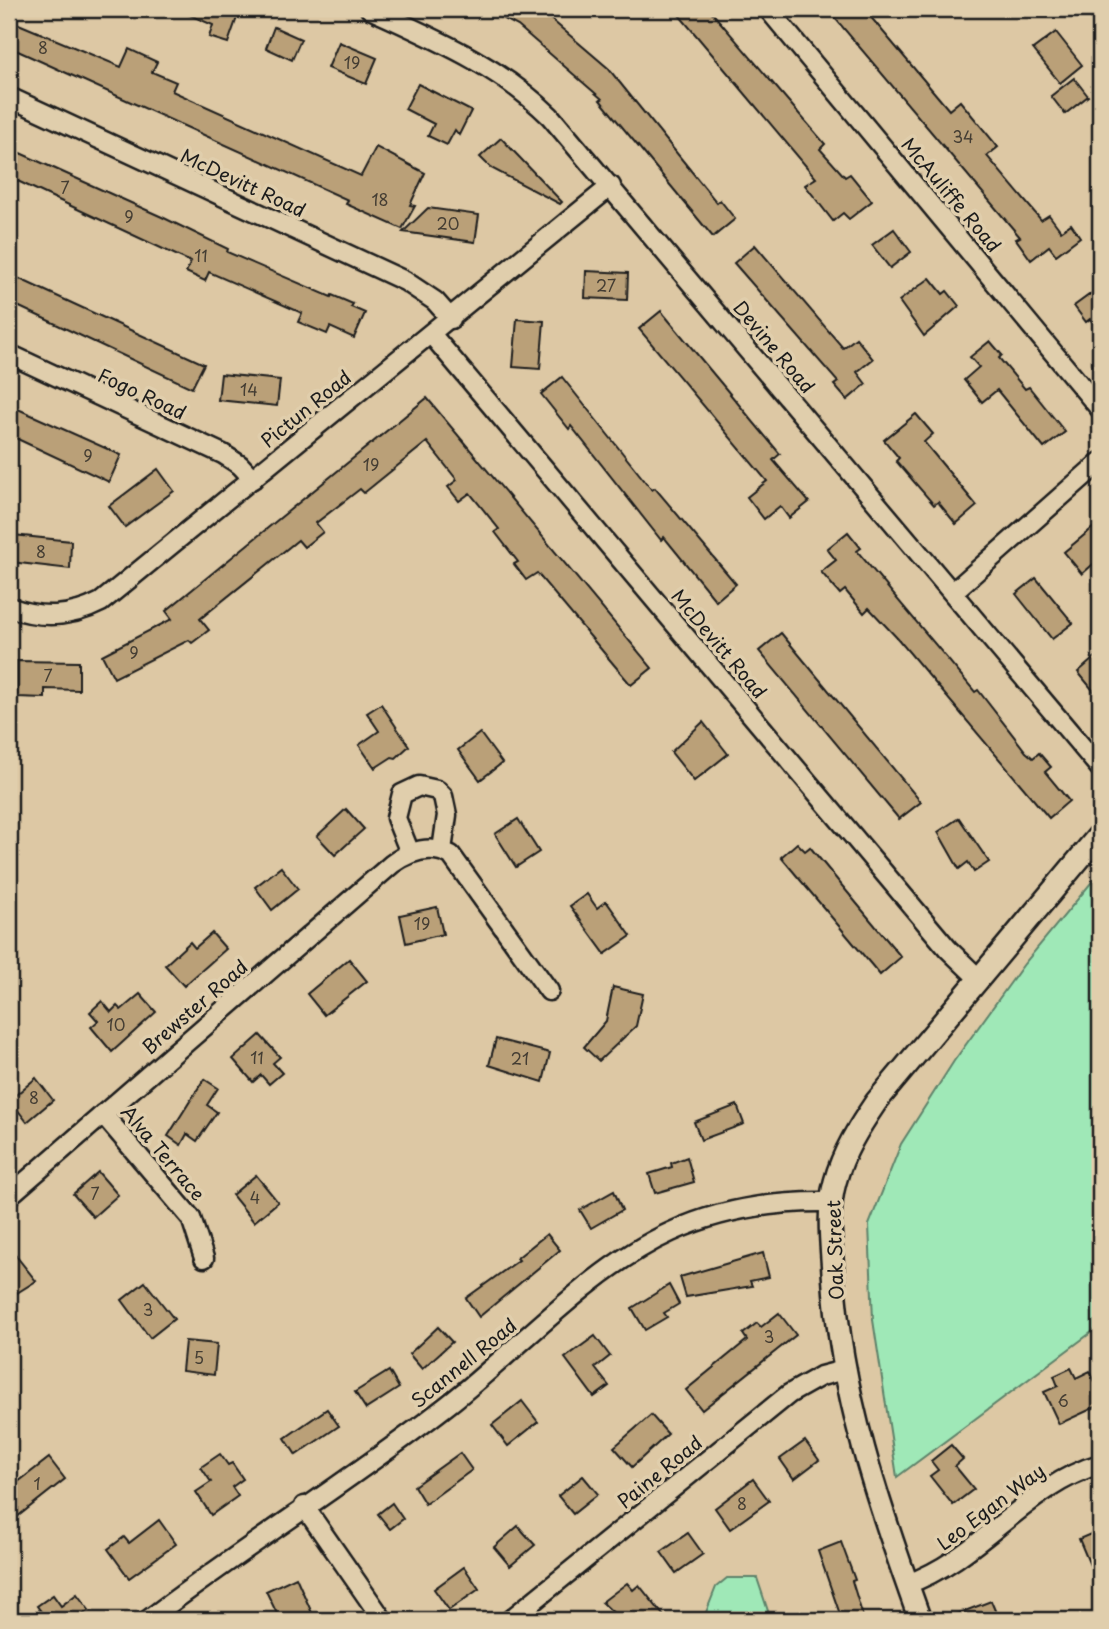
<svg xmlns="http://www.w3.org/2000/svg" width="1109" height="1629" viewBox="0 0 1109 1629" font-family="'Playpen Sans',sans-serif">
  <rect width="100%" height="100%" fill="#ddc8a4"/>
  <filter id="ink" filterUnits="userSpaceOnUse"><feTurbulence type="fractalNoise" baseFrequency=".0143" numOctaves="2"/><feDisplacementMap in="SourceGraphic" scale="14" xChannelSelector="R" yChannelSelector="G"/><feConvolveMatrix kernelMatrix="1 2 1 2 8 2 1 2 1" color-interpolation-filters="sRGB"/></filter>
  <g filter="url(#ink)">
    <g fill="#9fe8b7" stroke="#5e826a" stroke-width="2">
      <path d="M1100 872V1326L897 1477 873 1320 869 1225 901 1144 954 1061 1024 964Z"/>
      <path d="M727 1578H757L771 1620H703L716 1587Z"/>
    </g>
    <g fill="#baa078" stroke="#1c1c1c" stroke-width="2">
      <path d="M176 9H240L228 43 209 37 213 25Z"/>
      <path d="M485 9H539L608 68 717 203 720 200 735 219 713 237 600 100 602 99 518 26Z"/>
      <path d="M674 9H709L825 144 820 149 845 177 850 174 872 201 849 219 843 213 833 221 805 185 816 178Z"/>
      <path d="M844 9H864L949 110 960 101 998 147 987 156 1041 220 1049 215 1061 231 1071 224 1080 237 1056 255 1049 246 1031 260 1016 239 1020 237 834 17Z"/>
      <path d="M9 20 121 67 129 49 157 62 152 72 176 82 172 91 361 176 376 147 425 173 410 205 415 206 402 229 346 204 348 200 9 47Z"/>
      <path d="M274 27 301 39 292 60 266 48Z"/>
      <path d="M1056 32 1082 65 1060 83 1033 49Z"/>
      <path d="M339 42 377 58 366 84 328 68Z"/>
      <path d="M1074 78 1088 96 1065 114 1051 96Z"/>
      <path d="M418 84 471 111 459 135 455 130 447 145 428 136 434 124 405 109Z"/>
      <path d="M501 138 562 202 560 204 491 168 480 157Z"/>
      <path d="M9 148 162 217 228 249 227 252 331 297 332 295 353 304 351 307 365 313 354 338 330 327 327 334 298 322 302 313 209 272 205 281 186 272 191 262 9 177Z"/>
      <path d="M428 208 479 215 475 242 403 232Z"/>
      <path d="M894 229 911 252 890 268 872 245Z"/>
      <path d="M755 245 843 348 856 338 873 359 857 372 866 384 847 400 834 385 838 382 734 263Z"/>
      <path d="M586 271 628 273 627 300 585 298Z"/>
      <path d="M9 274 204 364 192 388 9 302Z"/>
      <path d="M930 278 943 294 947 291 959 306 924 336 899 301Z"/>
      <path d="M1100 287V332L1090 319 1086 322 1074 306Z"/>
      <path d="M661 311 780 454 773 460 809 502 789 518 780 506 764 519 747 497 767 481 639 329Z"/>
      <path d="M517 319 544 321 540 369 513 367Z"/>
      <path d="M990 341 1002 355 999 358 1025 389 1029 387 1065 432 1044 448 997 390 982 402 964 380 979 367 970 357Z"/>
      <path d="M221 374 280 380 277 406 218 400Z"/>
      <path d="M562 377 652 490 655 488 736 584 716 601 664 537 661 540 571 426 569 429 541 394Z"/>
      <path d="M427 398 652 668 631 685 537 573 526 580 514 564 518 562 495 532 499 529 470 493 459 501 448 487 457 480 427 442 364 493 360 489 316 523 323 532 304 547 298 540 200 619 209 630 192 643 189 640 114 678 102 655 172 619 166 611Z"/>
      <path d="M9 405 121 455 109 482 9 435Z"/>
      <path d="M916 414 933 434 924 442 977 506 956 524 938 502 934 505 896 461 899 458 884 440Z"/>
      <path d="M158 469 174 491 125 527 109 506Z"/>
      <path d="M1100 522V558L1082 574 1064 552Z"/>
      <path d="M848 532 861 548 857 551 975 692 978 690 1026 752 1033 758 1039 753 1051 767 1045 772 1069 801 1049 818 898 639 869 608 864 613 845 590 840 594 821 572 836 560 827 549Z"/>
      <path d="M13 535 71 541 70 569 11 562Z"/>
      <path d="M1036 578 1073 623 1052 639 1016 594Z"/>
      <path d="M781 633 921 802 899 819 759 651Z"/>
      <path d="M1100 653V699L1078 672Z"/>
      <path d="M17 661 79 662V690L45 689V698L17 697Z"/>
      <path d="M381 704 409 746 396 758 392 757 375 768 359 745 379 731 367 713Z"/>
      <path d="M703 722 728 754 694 781 671 752Z"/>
      <path d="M480 733 502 763 480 780 458 750Z"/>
      <path d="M346 809 364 829 335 855 317 836Z"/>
      <path d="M959 818 989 862 974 872 968 862 959 869 938 832Z"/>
      <path d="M518 819 539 852 516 867 495 834Z"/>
      <path d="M797 843 805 851 810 847 901 957 880 975 781 857Z"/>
      <path d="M281 867 298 889 272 910 255 887Z"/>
      <path d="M587 894 597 908 606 901 631 936 605 954 570 906Z"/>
      <path d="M437 907 443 934 406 943 400 915Z"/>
      <path d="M212 933 226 949 184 986 165 965 190 942 195 948Z"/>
      <path d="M349 959 367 981 324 1015 307 994Z"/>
      <path d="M613 987 643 994 636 1026 599 1061 584 1047 606 1021Z"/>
      <path d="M140 994 156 1012 112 1052 91 1027 98 1021 90 1012 102 1001 111 1012 117 1006 121 1010Z"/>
      <path d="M260 1035 280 1057 273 1063 282 1073 269 1084 261 1075 253 1082 233 1059Z"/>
      <path d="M496 1039 550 1053 543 1082 489 1065Z"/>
      <path d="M36 1078 53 1100 27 1122 10 1100Z"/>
      <path d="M204 1079 218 1088 207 1105 217 1112 197 1141 187 1134 181 1145 168 1136Z"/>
      <path d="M737 1105 744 1124 701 1140 694 1122Z"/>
      <path d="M687 1157 694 1182 655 1193 649 1174 672 1167 671 1163Z"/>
      <path d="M98 1172 118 1195 93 1217 73 1194Z"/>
      <path d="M256 1175 278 1202 254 1222 232 1195Z"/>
      <path d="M614 1191 622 1210 591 1228 580 1210Z"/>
      <path d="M547 1234 560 1250 479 1317 466 1298 519 1260 517 1258Z"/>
      <path d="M9 1247 36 1281 9 1298Z"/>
      <path d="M763 1253 769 1277 750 1281 752 1286 686 1297 680 1277Z"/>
      <path d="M145 1282 174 1319 150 1338 122 1300Z"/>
      <path d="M669 1285 679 1304 664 1313 667 1317 645 1330 632 1308Z"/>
      <path d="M779 1313 796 1335 702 1410 686 1390 747 1340 743 1334 757 1323 761 1327Z"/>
      <path d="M438 1327 452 1342 422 1369 409 1354Z"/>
      <path d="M595 1336 610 1356 595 1368 609 1386 594 1397 565 1358Z"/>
      <path d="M185 1341 217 1344 214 1375 182 1371Z"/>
      <path d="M1071 1368 1076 1378 1090 1371 1100 1392V1405L1059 1424 1044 1392 1058 1386 1054 1376Z"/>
      <path d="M389 1371 399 1388 366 1409 355 1392Z"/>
      <path d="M522 1401 538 1422 508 1446 492 1425Z"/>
      <path d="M327 1409 339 1426 296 1455 285 1438Z"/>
      <path d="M651 1415 668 1434 632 1467 614 1447Z"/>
      <path d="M805 1441 819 1460 794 1479 780 1459Z"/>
      <path d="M951 1445 963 1459 955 1466 974 1489 953 1505 930 1476 938 1470 931 1461Z"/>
      <path d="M460 1453 472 1470 425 1504 414 1486Z"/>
      <path d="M220 1454 228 1465 232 1463 243 1479 232 1487 238 1496 211 1515 196 1492 211 1482 201 1467Z"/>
      <path d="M49 1458 65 1479 17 1517 9 1507V1489Z"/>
      <path d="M583 1476 598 1494 573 1514 558 1496Z"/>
      <path d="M753 1479 769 1501 730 1529 715 1508Z"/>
      <path d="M392 1503 403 1519 390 1529 378 1514Z"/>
      <path d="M159 1520 176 1544 129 1578 108 1549 124 1537 129 1543Z"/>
      <path d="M518 1526 535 1545 510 1566 494 1547Z"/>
      <path d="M1100 1530V1589L1079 1539Z"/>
      <path d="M688 1533 703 1554 676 1573 661 1552Z"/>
      <path d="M841 1542 855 1580 852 1581 864 1620H842L818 1551Z"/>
      <path d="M464 1567 479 1589 449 1610 434 1589Z"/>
      <path d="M296 1577 312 1613 296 1620H280L266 1591Z"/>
      <path d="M627 1583 633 1590 639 1585 667 1620H621L602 1602Z"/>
      <path d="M77 1594 89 1610 75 1620H40L45 1617 37 1606 53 1595 61 1606Z"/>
      <path d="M991 1601 999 1620H944V1619Z"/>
    </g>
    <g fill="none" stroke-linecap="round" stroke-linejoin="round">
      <g stroke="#1c1c1c" stroke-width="23">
        <g id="minor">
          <path d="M370 9C435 39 498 65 550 116L1100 768"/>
          <path d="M768 9 1100 409"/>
          <path d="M1096 9 1100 14"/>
          <path d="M9 97 405 281 435 301 451 319"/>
          <path d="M432 335 948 949 978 978"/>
          <path d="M9 354 223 454 240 465 253 479"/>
          <path d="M953 592 1100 462"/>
          <path d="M9 607C41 619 70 618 101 602L611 186"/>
          <path d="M410 853 396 818 402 794 419 786 437 790 443 796 447 815 442 850"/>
          <path d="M103 1114 191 1218 204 1258"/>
          <path d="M9 1196 392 864C410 851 430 844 451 855L549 991"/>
          <path d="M304 1506 383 1620"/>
          <path d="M907 1584C981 1558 1025 1486 1100 1464"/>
          <path d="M148 1620C246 1545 352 1480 449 1404 519 1349 591 1268 671 1232 720 1209 777 1201 831 1202"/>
          <path d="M510 1620 789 1394 821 1376 844 1370"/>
        </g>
      </g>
      <g stroke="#1c1c1c" stroke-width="26">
        <path id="tertiary" d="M920 1620C879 1506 840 1394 833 1272 831 1242 827 1210 835 1182 843 1152 859 1127 876 1102L1100 834"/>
      </g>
      <use href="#minor" stroke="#e0ceac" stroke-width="18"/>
      <use href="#tertiary" stroke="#e0ceac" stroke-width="21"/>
    </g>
  </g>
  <g text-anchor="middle" stroke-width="7" stroke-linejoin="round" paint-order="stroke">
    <g font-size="16" fill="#443d33">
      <text x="43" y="54">8</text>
      <text x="352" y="69">19</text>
      <text x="963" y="143">34</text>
      <text x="65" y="194">7</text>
      <text x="380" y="206">18</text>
      <text x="129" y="223">9</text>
      <text x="448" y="230">20</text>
      <text x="201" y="262">11</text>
      <text x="606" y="292">27</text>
      <text x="249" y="396">14</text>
      <text x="88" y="462">9</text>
      <text x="371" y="471">19</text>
      <text x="41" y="558">8</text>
      <text x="134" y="659">9</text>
      <text x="48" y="682">7</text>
      <text x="422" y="930">19</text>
      <text x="116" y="1031">10</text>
      <text x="257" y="1064">11</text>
      <text x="520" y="1065">21</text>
      <text x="34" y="1104">8</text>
      <text x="95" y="1200">7</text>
      <text x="255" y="1204">4</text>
      <text x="148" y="1316">3</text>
      <text x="769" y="1343">3</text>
      <text x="199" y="1364">5</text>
      <text x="1063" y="1407">6</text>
      <text x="37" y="1490">1</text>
      <text x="742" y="1510">8</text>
    </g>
    <g font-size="19" fill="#1c1c1c" stroke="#e0ceac">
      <text transform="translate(243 183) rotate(25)" y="7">McDevitt Road</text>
      <text transform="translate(951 195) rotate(50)" y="7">McAuliffe Road</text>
      <text transform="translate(774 347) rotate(50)" y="7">Devine Road</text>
      <text transform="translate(142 394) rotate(25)" y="7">Fogo Road</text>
      <text transform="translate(306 409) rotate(-39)" y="7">Pictun Road</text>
      <text transform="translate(719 644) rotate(50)" y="7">McDevitt Road</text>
      <text transform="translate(195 1007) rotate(-41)" y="7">Brewster Road</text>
      <text transform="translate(163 1153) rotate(50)" y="7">Alva Terrace</text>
      <text transform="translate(835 1250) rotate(-92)" y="7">Oak Street</text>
      <text transform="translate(464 1363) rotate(-39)" y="7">Scannell Road</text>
      <text transform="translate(660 1472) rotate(-39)" y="7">Paine Road</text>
      <text transform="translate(991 1507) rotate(-37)" y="7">Leo Egan Way</text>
    </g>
  </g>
  <rect width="1109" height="1629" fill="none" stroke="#e0ceac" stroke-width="35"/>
  <rect x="18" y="18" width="1074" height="1594" fill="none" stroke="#1c1c1c" stroke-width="2.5" filter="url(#ink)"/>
</svg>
